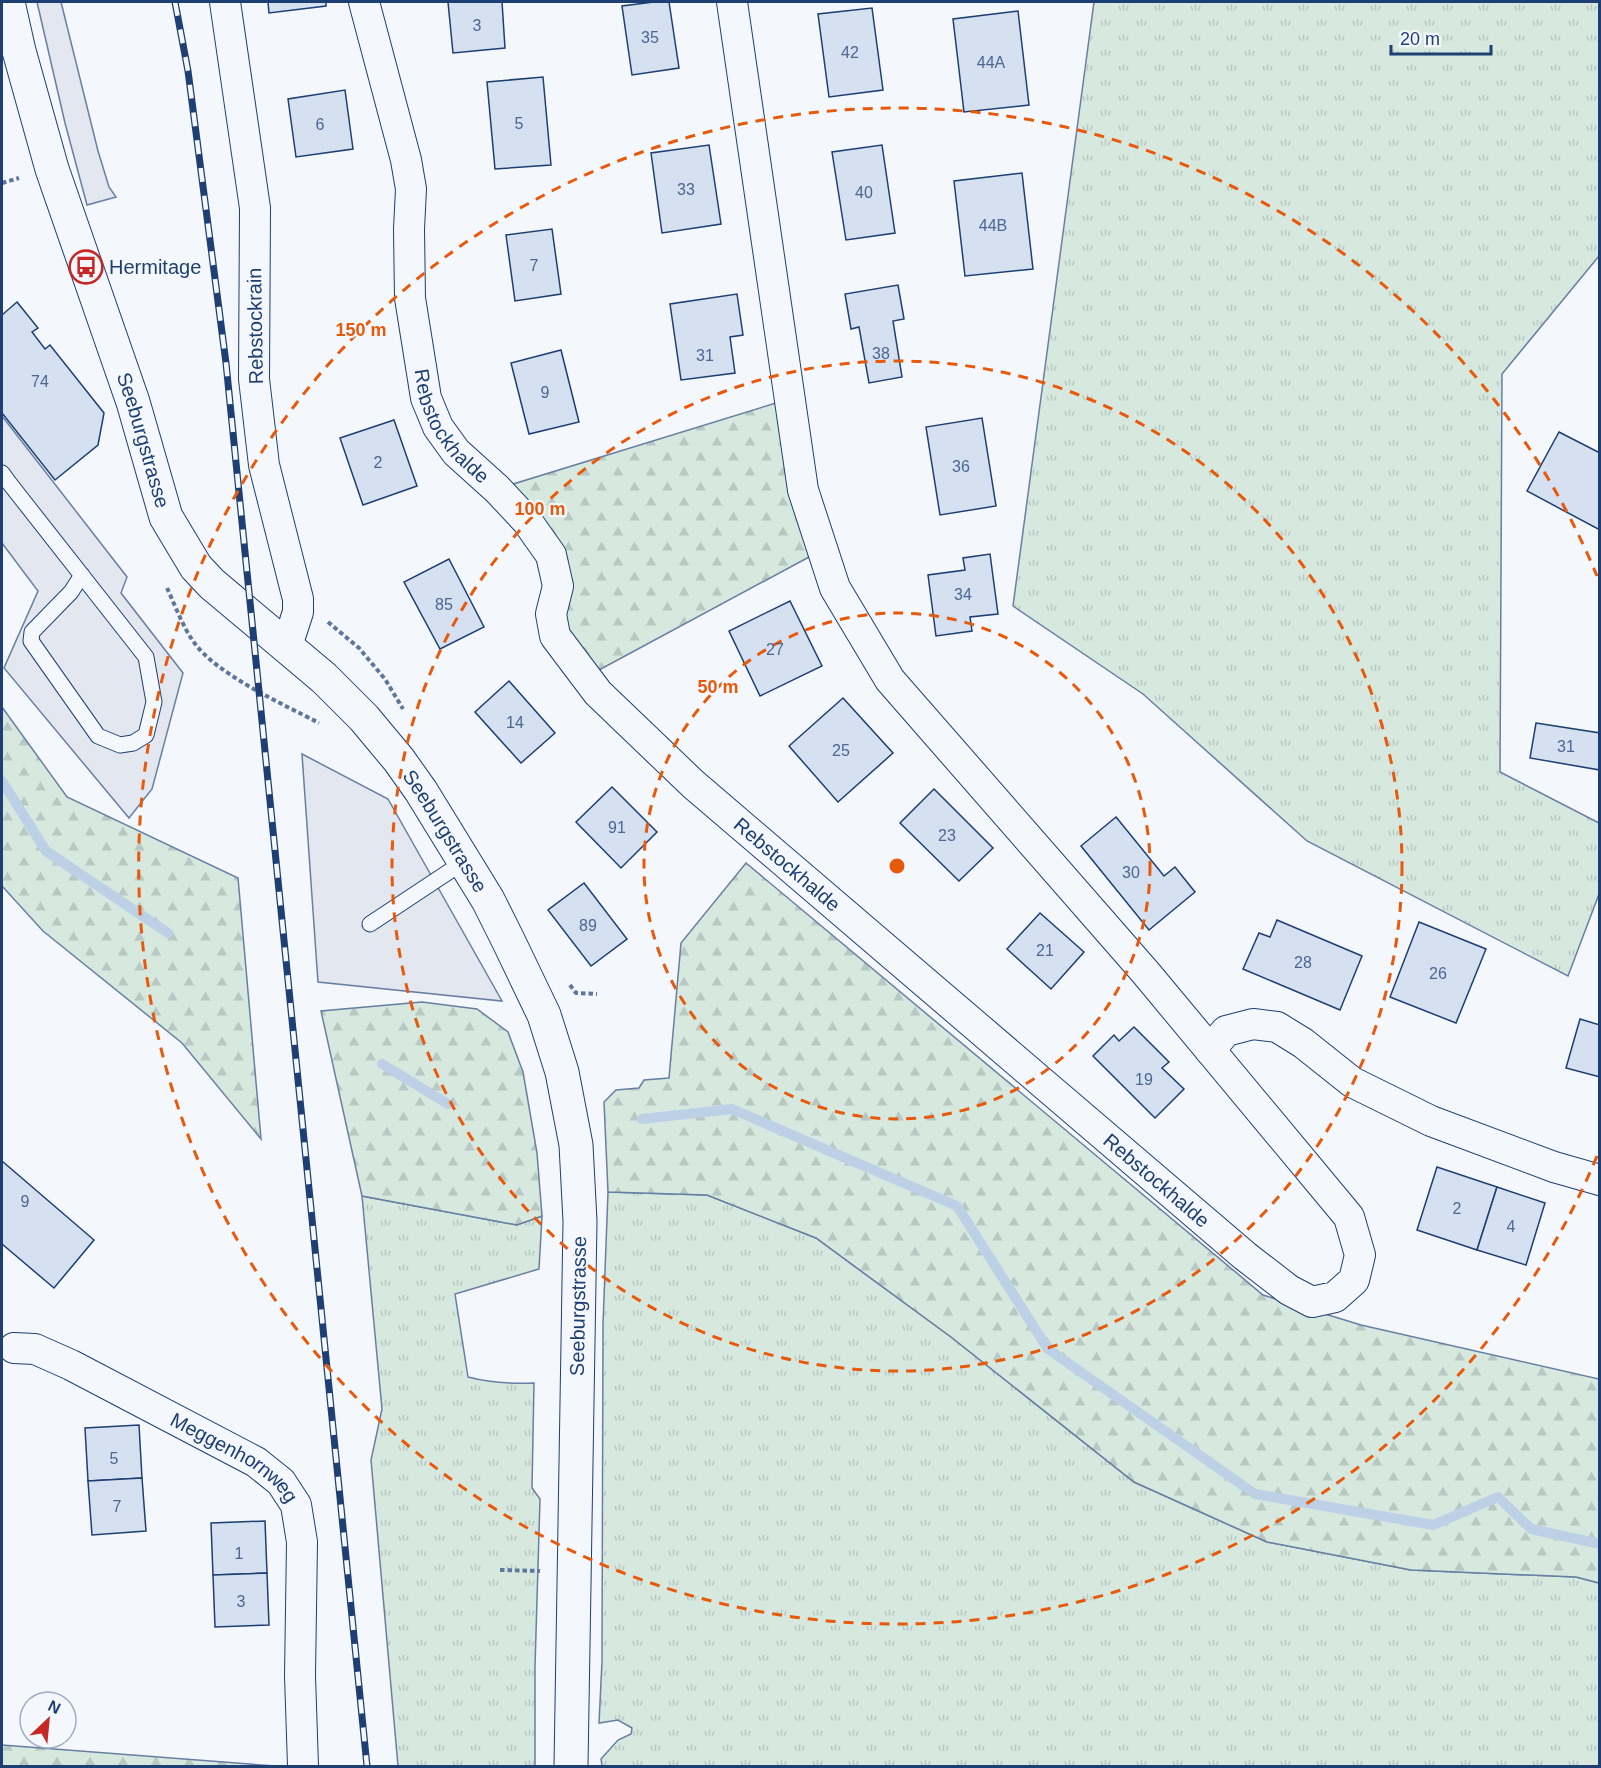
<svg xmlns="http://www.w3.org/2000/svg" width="1601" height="1768" viewBox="0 0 1601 1768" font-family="Arial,sans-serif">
  <defs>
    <pattern id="grass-tufts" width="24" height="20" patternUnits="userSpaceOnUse" patternTransform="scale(1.5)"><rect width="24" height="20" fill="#d7e8df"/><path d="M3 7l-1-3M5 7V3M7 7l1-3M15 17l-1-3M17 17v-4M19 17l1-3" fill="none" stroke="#b8c8c3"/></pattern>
    <pattern id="forest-firs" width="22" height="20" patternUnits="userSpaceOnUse" patternTransform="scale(1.5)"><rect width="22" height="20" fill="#d7e8df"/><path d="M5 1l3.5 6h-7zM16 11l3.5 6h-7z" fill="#b8c8c3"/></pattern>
  </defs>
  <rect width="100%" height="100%" fill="#f4f7fb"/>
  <g fill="url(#grass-tufts)" stroke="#687fa3" stroke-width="1.5">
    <path d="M1094 2H1599V256L1502 374 1500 772 1599 823V894L1568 976 1307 841 1143 694 1013 606Z"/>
    <path d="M608 1192 707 1195 816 1238 951 1337 1134 1482 1267 1542 1411 1570 1576 1577 1599 1583V1766H602L601 1759 618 1740 631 1734 632 1728 618 1720 599 1723 602 1662 603 1324Z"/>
    <path d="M362 1196 517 1225 542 1216 539 1269 455 1294 468 1377C491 1383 511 1384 534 1383L532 1488 540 1499 535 1667V1766H398L371 1460 382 1409Z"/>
  </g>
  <g fill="url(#forest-firs)" stroke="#687fa3" stroke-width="1.5">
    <path d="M789 399 822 550 586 677 555 636 558 586 497 489Z"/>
    <path d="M2 707 67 797 238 878 261 1139 182 1043 43 931 2 886Z"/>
    <path d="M746 863 1263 1295 1361 1325 1599 1379V1583L1576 1577 1411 1570 1267 1542 1134 1482 951 1337 816 1238 707 1195 608 1192 604 1102 616 1090 639 1088 644 1080 669 1078 681 943Z"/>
    <path d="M422 1002 477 1009 508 1032 523 1072 537 1153 542 1216 517 1225 362 1196 321 1011Z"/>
    <path d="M2 1745 275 1766H2Z"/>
  </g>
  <g fill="#e3e8f0" stroke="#687fa3" stroke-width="1.5">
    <path d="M37 2H61L98 151 109 187 116 197 87 205 65 123Z"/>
    <path d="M2 416 127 577 121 593 183 673 152 789 129 818 4 668 38 591 2 543Z"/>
    <path d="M302 754 388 799 502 1001 318 982Z"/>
  </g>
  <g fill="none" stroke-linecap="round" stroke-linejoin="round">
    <g stroke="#bed0e5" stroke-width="10">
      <path d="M2 781 46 851 168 933"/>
      <path d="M382 1064 448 1104"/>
      <path d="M642 1119 732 1109 957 1206 1048 1349 1255 1494 1433 1525 1498 1497 1531 1529 1600 1544"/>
    </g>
  </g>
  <g fill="#d5e0f0" stroke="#1d3f73" stroke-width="1.5">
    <path d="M268 2H326V6L269 13Z"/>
    <path d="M448 2H502L505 48 453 53Z"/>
    <path d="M654 2H669L679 68 632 75 622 6Z"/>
    <path d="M872 8 883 90 829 97 818 14Z"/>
    <path d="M1018 11 1029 105 964 112 953 19Z"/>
    <path d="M543 77 551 165 495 169 487 82Z"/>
    <path d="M345 90 353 149 296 157 288 99Z"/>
    <path d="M709 145 721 224 662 233 651 153Z"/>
    <path d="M882 145 895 233 846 240 832 152Z"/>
    <path d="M1022 173 1033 269 965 276 954 181Z"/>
    <path d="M552 229 561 294 515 301 506 235Z"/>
    <path d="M898 285 904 319 893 321 902 377 869 383 859 327 851 329 845 294Z"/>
    <path d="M737 294 743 335 730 337 735 373 681 380 670 304Z"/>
    <path d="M17 302 38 328 32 332 45 349 50 345 104 413 98 445 55 480 2 413V315Z"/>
    <path d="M561 350 579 422 529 434 511 363Z"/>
    <path d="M982 418 996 506 940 515 926 427Z"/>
    <path d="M394 420 417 486 363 505 340 438Z"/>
    <path d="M1559 432 1600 453V530L1527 491Z"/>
    <path d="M990 554 998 614 970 617 972 631 936 636 928 575 965 570 963 558Z"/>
    <path d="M449 559 484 627 440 649 404 582Z"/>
    <path d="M790 601 822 666 760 696 729 631Z"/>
    <path d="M509 681 555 733 521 763 475 712Z"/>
    <path d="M843 698 893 753 838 802 789 746Z"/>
    <path d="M1536 723 1600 733V770L1530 758Z"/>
    <path d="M612 787 657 832 621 868 576 822Z"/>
    <path d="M934 789 993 848 959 881 900 823Z"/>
    <path d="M1116 817 1164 876 1175 867 1195 892 1149 930 1081 846Z"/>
    <path d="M584 883 627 939 591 966 548 910Z"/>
    <path d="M1040 913 1084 952 1051 989 1007 949Z"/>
    <path d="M1277 920 1362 956 1340 1010 1243 969 1259 933 1270 937Z"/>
    <path d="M1419 922 1486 949 1456 1023 1390 997Z"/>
    <path d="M1580 1019 1600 1025V1077L1566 1068Z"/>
    <path d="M1134 1027 1169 1062 1162 1068 1184 1089 1155 1118 1093 1056 1114 1035 1119 1041Z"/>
    <path d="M2 1161 94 1240 54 1288 2 1244Z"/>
    <path d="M1437 1167 1497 1187 1477 1250 1417 1230Z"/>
    <path d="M1497 1187 1545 1203 1526 1265 1477 1250Z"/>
    <path d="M139 1425 142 1478 88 1481 85 1428Z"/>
    <path d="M142 1478 146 1531 92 1535 88 1481Z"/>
    <path d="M265 1521 267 1573 213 1575 211 1523Z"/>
    <path d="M267 1573 269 1625 215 1627 213 1575Z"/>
  </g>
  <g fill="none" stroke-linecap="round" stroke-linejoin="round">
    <g stroke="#1d3f73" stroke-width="17">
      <g id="lane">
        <path d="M2 473 10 484 146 657 154 702 146 735 133 743 120 745 98 736 31 641 32 632 71 592 82 575"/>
        <path d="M370 924 465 861"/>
      </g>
    </g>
    <g stroke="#1d3f73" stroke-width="32">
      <g id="street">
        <path d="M225 2 255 208 254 379 264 465 298 599V612L287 646"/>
        <path id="s1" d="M364 2 406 160 411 189 409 229 410 298 426 398 438 427 456 452 497 489 527 521 551 555 558 586 551 614 555 636 598 693 693 784 1245 1256 1289 1290 1312 1302 1335 1297 1354 1280 1360 1255 1349 1217 1146 973 890 680 835 588 803 490 732 2"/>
        <path d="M1210 1050 1226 1031 1253 1024 1277 1027 1303 1043 1352 1082 1431 1121 1554 1167 1600 1180"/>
        <path id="s2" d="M14 1348 35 1349 71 1365 256 1462 281 1482 296 1505 302 1542 300 1676 303 1766"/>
      </g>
    </g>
    <g stroke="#1d3f73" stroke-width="35">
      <g id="primary">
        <path id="s3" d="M8 2 19 51 52 169 133 402 166 517 196 567 212 584 324 678 364 718 399 760 421 791 488 900 508 940 544 1015 562 1072 576 1145 580 1221 571 1766"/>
      </g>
    </g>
    <g stroke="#5e769c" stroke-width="4" stroke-dasharray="4.5 3" stroke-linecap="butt">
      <path d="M1599 2H1600"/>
      <path d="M2 183 19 178"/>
      <path d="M167 588C175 605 182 625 193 641 215 674 283 704 319 723"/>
      <path d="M328 622 359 648 385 679 403 709"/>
      <path d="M570 985 576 993 597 994"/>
      <path d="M500 1570 540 1571"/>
    </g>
    <use href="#lane" stroke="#f4f7fb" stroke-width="15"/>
    <use href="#street" stroke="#f4f7fb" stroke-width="30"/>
    <use href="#primary" stroke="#f4f7fb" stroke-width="33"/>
    <g stroke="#1d3f73" stroke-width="7">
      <path id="rail" d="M175 2 188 71 226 363 367 1766"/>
    </g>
    <use href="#rail" stroke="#f4f7fb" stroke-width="4.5" stroke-dasharray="14" stroke-linecap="butt"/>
  </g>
  <g fill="none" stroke="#e8590c" stroke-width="3" stroke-dasharray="10 8">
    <circle cx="897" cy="866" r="253"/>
    <circle cx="897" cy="866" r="505"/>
    <path d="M1597 1156A758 758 0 1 1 1597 576"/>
  </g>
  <defs>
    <g id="bus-ring" transform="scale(1.725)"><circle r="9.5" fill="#f4f7fb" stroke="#c62828" stroke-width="1.5"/><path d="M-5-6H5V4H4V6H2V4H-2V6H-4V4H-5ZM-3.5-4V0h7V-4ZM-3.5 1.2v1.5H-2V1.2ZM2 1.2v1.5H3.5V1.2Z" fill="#c62828"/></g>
  </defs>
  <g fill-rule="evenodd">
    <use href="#bus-ring" x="86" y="267"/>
  </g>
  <g text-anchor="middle" stroke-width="4.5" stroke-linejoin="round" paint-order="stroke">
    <g font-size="16" fill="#4b6792">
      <text x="477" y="31">3</text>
      <text x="650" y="43">35</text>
      <text x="850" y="58">42</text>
      <text x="991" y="68">44A</text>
      <text x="519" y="129">5</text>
      <text x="320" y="130">6</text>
      <text x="686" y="195">33</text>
      <text x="864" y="198">40</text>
      <text x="993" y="231">44B</text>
      <text x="534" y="271">7</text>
      <text x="881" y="359">38</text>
      <text x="705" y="361">31</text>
      <text x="40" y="387">74</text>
      <text x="545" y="398">9</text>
      <text x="378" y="468">2</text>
      <text x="961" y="472">36</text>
      <text x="963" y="600">34</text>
      <text x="444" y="610">85</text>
      <text x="775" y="655">27</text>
      <text x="515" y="728">14</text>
      <text x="1566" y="752">31</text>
      <text x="841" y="756">25</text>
      <text x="617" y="833">91</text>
      <text x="947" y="841">23</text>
      <text x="1131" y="878">30</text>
      <text x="588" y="931">89</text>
      <text x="1045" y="956">21</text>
      <text x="1303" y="968">28</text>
      <text x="1438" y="979">26</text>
      <text x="1144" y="1085">19</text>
      <text x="25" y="1207">9</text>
      <text x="1457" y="1214">2</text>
      <text x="1511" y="1232">4</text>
      <text x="114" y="1464">5</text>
      <text x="117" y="1512">7</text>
      <text x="239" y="1559">1</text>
      <text x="241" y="1607">3</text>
    </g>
    <g font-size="20" fill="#1d3f73" stroke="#f4f7fb" text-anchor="start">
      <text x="109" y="274">Hermitage</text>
    </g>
    <g font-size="20" fill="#1d3f73" stroke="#f4f7fb">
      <text transform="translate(255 326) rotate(-91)" y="7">Rebstockrain</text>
      <text dy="7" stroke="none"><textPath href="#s1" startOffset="440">Rebstockhalde</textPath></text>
      <text dy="7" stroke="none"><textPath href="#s3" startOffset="459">Seeburgstrasse</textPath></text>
      <text dy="7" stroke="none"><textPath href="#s3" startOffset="963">Seeburgstrasse</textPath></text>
      <text dy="7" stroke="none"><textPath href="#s1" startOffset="1016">Rebstockhalde</textPath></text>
      <text dy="7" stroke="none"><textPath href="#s1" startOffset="1502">Rebstockhalde</textPath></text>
      <text transform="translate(578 1306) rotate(-89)" y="7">Seeburgstrasse</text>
      <text dy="7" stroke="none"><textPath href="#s2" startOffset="249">Meggenhornweg</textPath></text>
    </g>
  </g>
  <circle cx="897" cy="866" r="9" fill="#e8590c" stroke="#f4f7fb" stroke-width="3"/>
  <g font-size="18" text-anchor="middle" font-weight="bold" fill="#e8590c" stroke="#f4f7fb" stroke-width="4.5" stroke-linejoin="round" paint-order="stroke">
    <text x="361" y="336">150 m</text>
    <text x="540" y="515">100 m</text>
    <text x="718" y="693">50 m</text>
  </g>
  <rect width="1601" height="1768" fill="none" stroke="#1d3f73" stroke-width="6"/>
  <g transform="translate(48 1720) rotate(26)"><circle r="28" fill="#f4f7fb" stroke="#9eadc5" stroke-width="1.5"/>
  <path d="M0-4.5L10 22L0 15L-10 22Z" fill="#c62828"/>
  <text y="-9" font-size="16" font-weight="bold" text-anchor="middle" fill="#1d3f73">N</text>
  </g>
  <path d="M1391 45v9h100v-9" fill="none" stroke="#1d3f73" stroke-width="3"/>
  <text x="1400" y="45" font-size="18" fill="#1d3f73" stroke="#f4f7fb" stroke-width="4.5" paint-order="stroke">20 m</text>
</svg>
